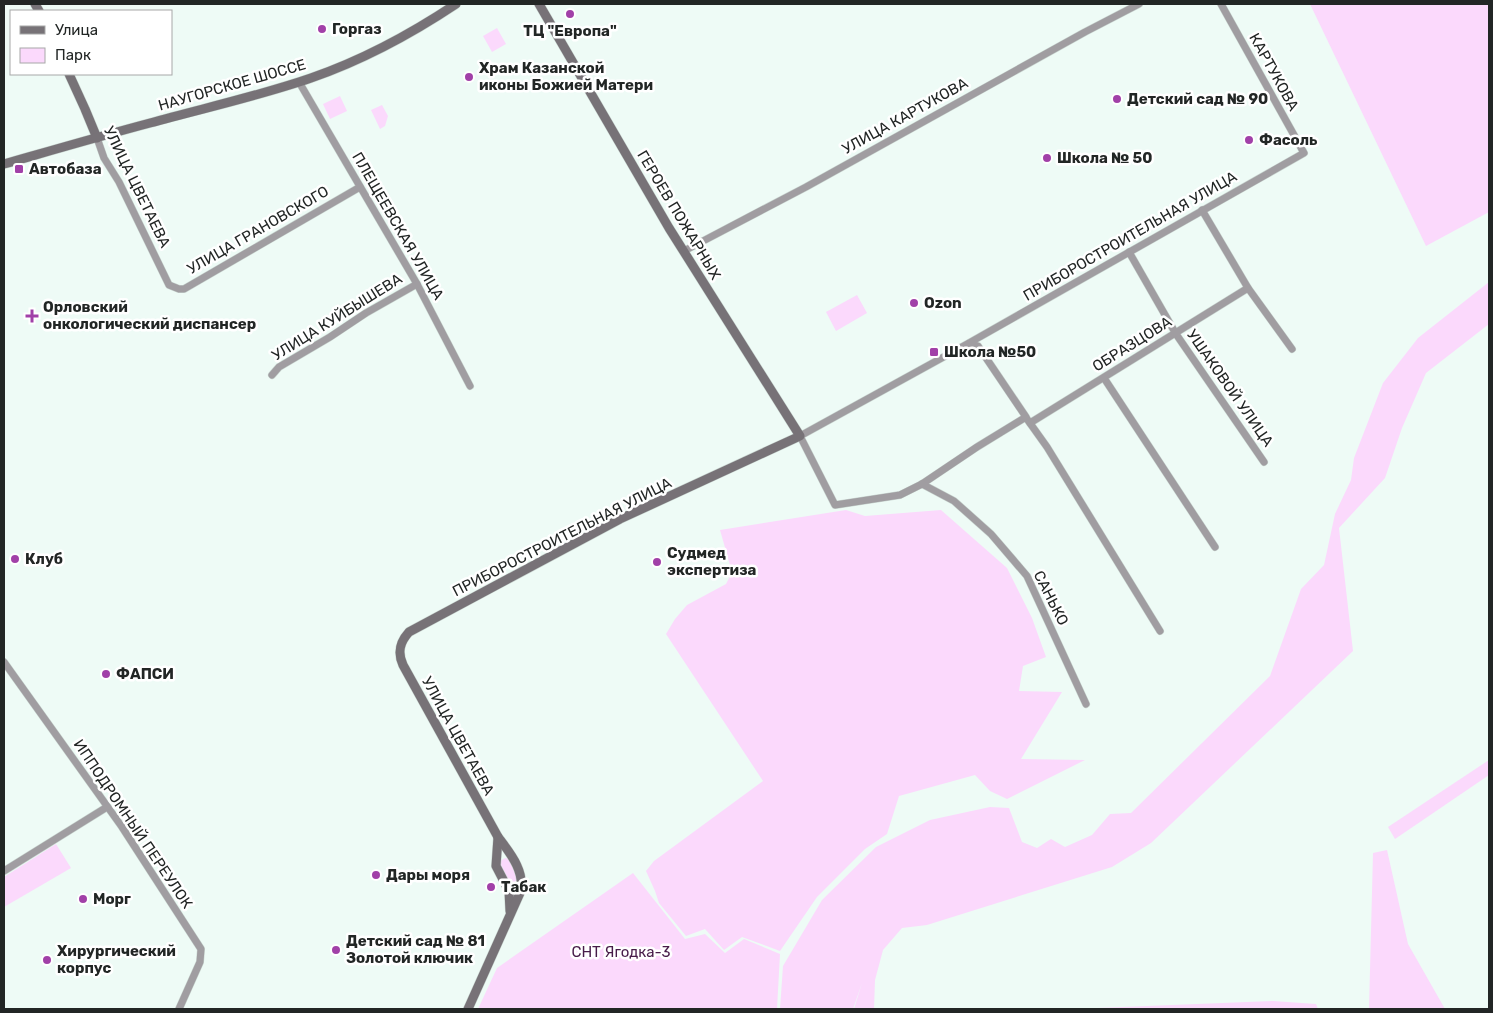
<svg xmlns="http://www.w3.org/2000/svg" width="1493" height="1013" viewBox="0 0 1493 1013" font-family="Rubik,sans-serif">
  <rect width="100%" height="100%" fill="#eefbf6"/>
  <g fill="#fbd9fc">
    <path d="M1310 4H1489V212L1426 246Z"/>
    <path d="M497 28 506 44 492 52 483 36Z"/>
    <path d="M340 96 347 111 330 119 323 104Z"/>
    <path d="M382 105 388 116 385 126 380 129 371 110Z"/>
    <path d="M1489 282V324L1426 373 1402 428 1385 478 1339 528 1353 651 1151 843 1112 867 927 925 902 928 883 950 875 980 874 1009H854L862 983 853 1009H780L783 966 822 900 876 847 930 820 990 807 1009 808 1022 842 1037 848 1051 839 1065 847 1092 835 1110 814 1131 813 1270 676 1301 589 1324 565 1335 514 1351 480 1354 458 1383 383 1418 338Z"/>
    <path d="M857 295 867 313 836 331 826 312Z"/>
    <path d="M846 510 865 516 941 510 1007 568 1032 618 1046 657 1023 666 1019 691 1062 692 1021 759 1085 760 1007 799 990 791 975 775 899 796 887 834 865 849 817 897 780 951 742 937 724 950 705 929 686 936 659 903 655 891 646 871 654 861 763 781 666 634 675 619 687 605 726 584 732 572 720 530Z"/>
    <path d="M1489 760V775L1395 839 1388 827Z"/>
    <path d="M56 844 71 868 4 907V877Z"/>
    <path d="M1387 850 1408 944 1445 1009H1369L1373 853Z"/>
    <path d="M506 858 509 859 517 875V880L512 884 509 883 499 867C500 862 501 859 506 858Z"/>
    <path d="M633 873 685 939 705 934 725 953 744 939 780 954 777 1009H478L497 968Z"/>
    <path d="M1273 1001 1316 1004 1318 1009H1072Z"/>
  </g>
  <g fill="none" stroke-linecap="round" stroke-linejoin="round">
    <g stroke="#c9d5d0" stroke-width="8">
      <g id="street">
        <path d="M299 82 417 284 470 386"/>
        <path d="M97 138 104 158 119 182 169 285 179 289H184L360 187"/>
        <path d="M1202 210 1248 288 1292 349"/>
        <path d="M684 251 806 187 1085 32 1139 4"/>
        <path d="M1129 252 1176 334 1264 462"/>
        <path d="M969 343 978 346 1026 417 977 447 922 484 900 495 835 505 800 436 969 343 1304 153 1221 4"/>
        <path d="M272 375 279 367 330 337 366 313 417 284"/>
        <path d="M1104 378 1215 547"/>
        <path d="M1027 419 1047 447 1160 631"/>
        <path d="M1030 423 1248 288"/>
        <path d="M922 484 954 501 991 534 1027 576 1086 704"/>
        <path d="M4 662 122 827 201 949 200 962 179 1009"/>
        <path d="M4 871 107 807"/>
      </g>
    </g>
    <g stroke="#c9d5d0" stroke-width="10">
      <g id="secondary">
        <path d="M35 4 39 11"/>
        <path d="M69 74 85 109 97 138"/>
        <path d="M4 164C53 150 101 136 150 123 204 108 259 96 311 78 363 60 411 34 456 4"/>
        <path d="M498 837 496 866 509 891 510 911"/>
        <path d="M468 1009 520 893C526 872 510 853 498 837L403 665C397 652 400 642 409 632L620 519 800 436 669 228 539 4"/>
      </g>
    </g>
    <use href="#street" stroke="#a09da1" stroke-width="7"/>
    <use href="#secondary" stroke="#777277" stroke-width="9"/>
  </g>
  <g fill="#a140a8" stroke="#fff" stroke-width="2">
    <circle cx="570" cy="14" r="5"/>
    <circle cx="322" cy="29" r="5"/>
    <circle cx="469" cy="77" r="5"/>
    <circle cx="1117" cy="99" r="5"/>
    <circle cx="1249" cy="140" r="5"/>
    <circle cx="1047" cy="158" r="5"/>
    <rect x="14" y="164" width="10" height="10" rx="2.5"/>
    <circle cx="914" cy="303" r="5"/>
    <path d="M29.5 308.5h5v5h5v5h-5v5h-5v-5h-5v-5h5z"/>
    <rect x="929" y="347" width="10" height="10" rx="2.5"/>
    <circle cx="15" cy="559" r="5"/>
    <circle cx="657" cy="562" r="5"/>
    <circle cx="106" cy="674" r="5"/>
    <circle cx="376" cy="875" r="5"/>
    <circle cx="491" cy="887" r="5"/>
    <circle cx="83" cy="899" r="5"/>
    <circle cx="336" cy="950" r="5"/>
    <circle cx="47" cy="960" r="5"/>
  </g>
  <g text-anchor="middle" stroke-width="5" stroke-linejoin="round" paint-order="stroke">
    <g font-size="15" font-weight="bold" fill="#222625" stroke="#fff" text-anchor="start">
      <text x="332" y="34">Горгаз</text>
      <text x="570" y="36" text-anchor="middle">ТЦ "Европа"</text>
      <text x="479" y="73">Храм Казанской<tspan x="479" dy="17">иконы Божией Матери</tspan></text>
      <text x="1127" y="104">Детский сад № 90</text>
      <text x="1259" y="145">Фасоль</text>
      <text x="1057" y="163">Школа № 50</text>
      <text x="29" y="174">Автобаза</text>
      <text x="924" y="308">Ozon</text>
      <text x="43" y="312">Орловский<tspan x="43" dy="17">онкологический диспансер</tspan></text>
      <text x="944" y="357">Школа №50</text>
      <text x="667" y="558">Судмед<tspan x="667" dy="17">экспертиза</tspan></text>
      <text x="25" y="564">Клуб</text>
      <text x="116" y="679">ФАПСИ</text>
      <text x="386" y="880">Дары моря</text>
      <text x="501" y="892">Табак</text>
      <text x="93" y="904">Морг</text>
      <text x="346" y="946">Детский сад № 81<tspan x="346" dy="17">Золотой ключик</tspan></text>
      <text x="57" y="956">Хирургический<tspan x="57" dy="17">корпус</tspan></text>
    </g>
    <g font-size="15" fill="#222625" stroke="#fff">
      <text transform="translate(1274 72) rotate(61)" y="5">КАРТУКОВА</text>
      <text transform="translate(232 85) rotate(-16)" y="5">НАУГОРСКОЕ ШОССЕ</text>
      <text transform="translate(905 116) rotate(-29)" y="5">УЛИЦА КАРТУКОВА</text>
      <text transform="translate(137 187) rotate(64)" y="5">УЛИЦА ЦВЕТАЕВА</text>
      <text transform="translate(679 215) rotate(59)" y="5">ГЕРОЕВ ПОЖАРНЫХ</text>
      <text transform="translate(398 226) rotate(60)" y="5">ПЛЕЩЕЕВСКАЯ УЛИЦА</text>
      <text transform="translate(258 230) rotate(-30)" y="5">УЛИЦА ГРАНОВСКОГО</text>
      <text transform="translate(1130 236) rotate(-30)" y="5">ПРИБОРОСТРОИТЕЛЬНАЯ УЛИЦА</text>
      <text transform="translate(337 317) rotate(-32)" y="5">УЛИЦА КУЙБЫШЕВА</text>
      <text transform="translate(1132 344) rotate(-32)" y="5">ОБРАЗЦОВА</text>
      <text transform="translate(1230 388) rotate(55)" y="5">УШАКОВОЙ УЛИЦА</text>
      <text transform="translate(562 537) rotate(-27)" y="5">ПРИБОРОСТРОИТЕЛЬНАЯ УЛИЦА</text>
      <text transform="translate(1051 598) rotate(63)" y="5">САНЬКО</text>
      <text transform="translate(458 736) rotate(61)" y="5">УЛИЦА ЦВЕТАЕВА</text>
      <text transform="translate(133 824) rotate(56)" y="5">ИППОДРОМНЫЙ ПЕРЕУЛОК</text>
    </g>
    <g font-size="15" fill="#471c49" stroke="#fff">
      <text x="621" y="957">СНТ Ягодка-3</text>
    </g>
  </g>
  <rect width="1493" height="1013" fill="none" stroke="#222625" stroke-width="10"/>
  <rect x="10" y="10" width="162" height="65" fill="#ffffff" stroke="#a7a8a8"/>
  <rect x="20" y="26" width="25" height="8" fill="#777277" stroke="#a7a8a8"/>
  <text x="55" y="35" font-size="15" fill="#222625">Улица</text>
  <rect x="20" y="48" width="25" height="15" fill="#fbd9fc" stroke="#a7a8a8"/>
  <text x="55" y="60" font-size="15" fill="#222625">Парк</text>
</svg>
